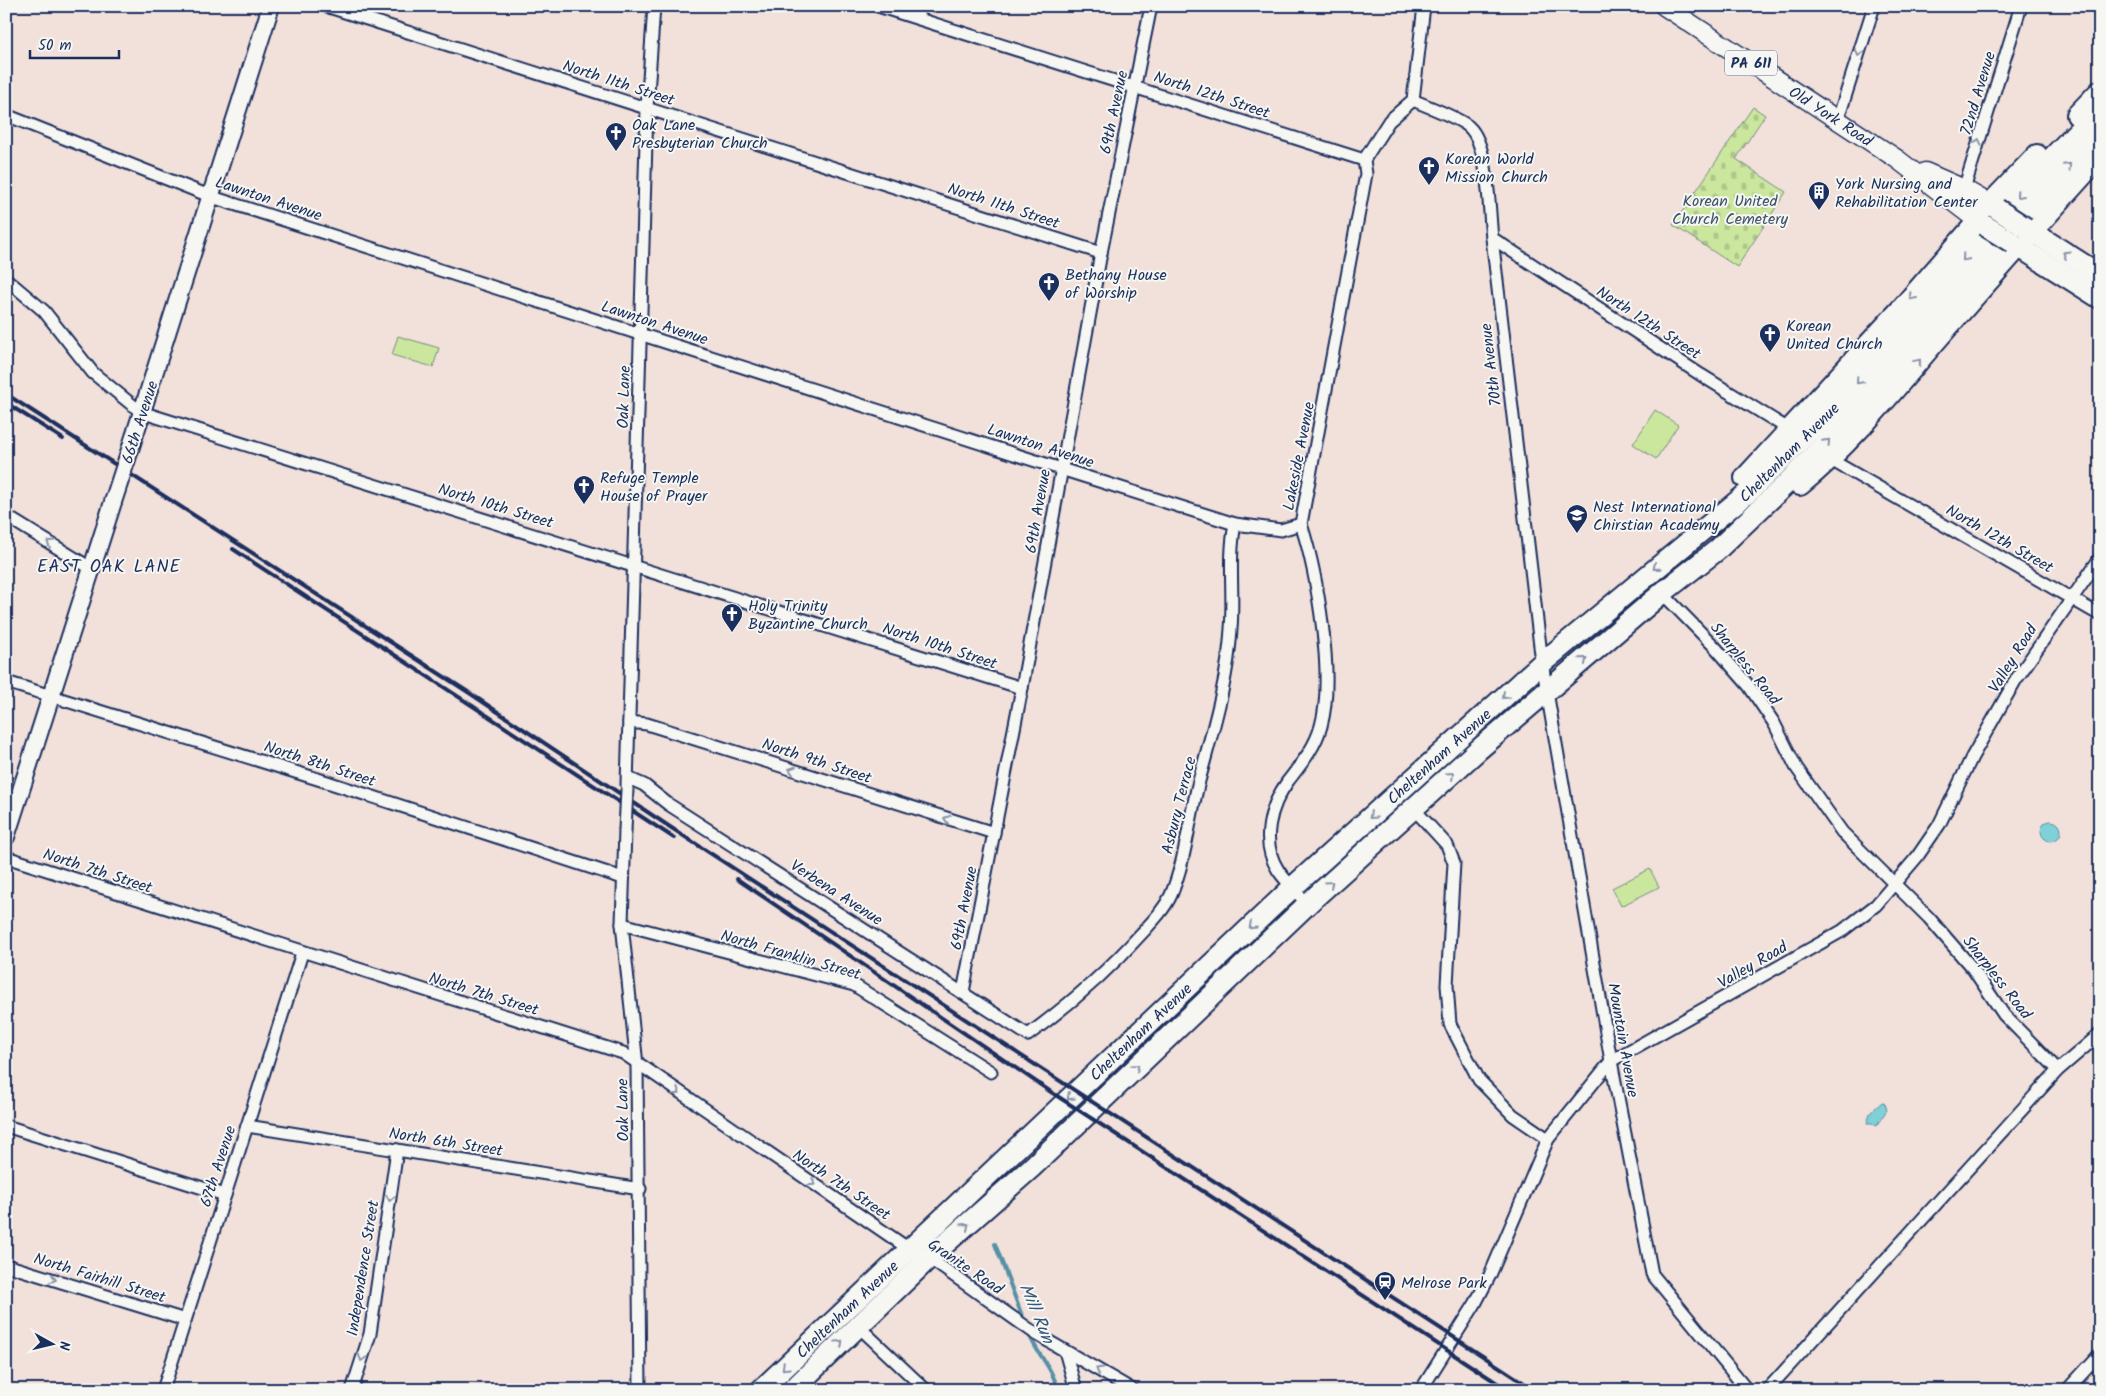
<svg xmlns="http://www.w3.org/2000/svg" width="2106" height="1396" viewBox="0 0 2106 1396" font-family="Kalam,sans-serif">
  <defs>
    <pattern id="cemetery-stones" width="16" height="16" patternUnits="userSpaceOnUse" patternTransform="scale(1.25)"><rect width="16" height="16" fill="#cbe79e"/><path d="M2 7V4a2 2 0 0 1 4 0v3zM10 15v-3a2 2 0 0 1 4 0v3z" fill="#aec68a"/></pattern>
  </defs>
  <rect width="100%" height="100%" fill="#f2e0da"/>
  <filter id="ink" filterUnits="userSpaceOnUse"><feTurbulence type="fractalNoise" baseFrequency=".02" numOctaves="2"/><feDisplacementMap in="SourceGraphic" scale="10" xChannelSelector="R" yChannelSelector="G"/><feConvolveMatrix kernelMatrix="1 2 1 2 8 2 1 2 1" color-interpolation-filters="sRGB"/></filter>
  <g filter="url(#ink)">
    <path fill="url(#cemetery-stones)" stroke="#738b7e" d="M1753 107 1765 115 1736 159 1786 192 1737 267 1673 225Z"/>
    <g fill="#cbe79e" stroke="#738b7e">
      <path d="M398 336 439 348 433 367 392 355Z"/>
      <path d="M1655 410 1678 425 1656 459 1633 444Z"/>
      <path d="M1650 869 1659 887 1621 906 1612 888Z"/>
    </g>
    <g fill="#7fd0d7" stroke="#5790a7">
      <circle cx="2051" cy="831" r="10"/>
      <path d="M1882 1102 1885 1104 1887 1110 1876 1126 1872 1123H1867L1870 1113Z"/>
    </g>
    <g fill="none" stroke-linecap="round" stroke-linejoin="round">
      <g stroke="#5790a7" stroke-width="4">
        <path d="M995 1244 1024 1321"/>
        <path d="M1028 1332C1036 1353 1053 1368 1058 1390"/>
      </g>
      <g stroke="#1b2f5e" stroke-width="15">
        <g id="street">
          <path d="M326 6 1101 253"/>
          <path d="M878 6 1364 160"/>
          <path d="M917 18 920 6"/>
          <path d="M1413 100C1426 106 1460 118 1469 127 1489 145 1489 212 1492 238L1542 663 1611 1061 1652 1274 1747 1390"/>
          <path d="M6 115 212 197 1061 469 1235 524 1281 530 1301 524"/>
          <path d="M1838 119 1874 6"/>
          <path d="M1964 189 2021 6"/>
          <path d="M1492 238 1701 375 1790 430"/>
          <path d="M6 279 44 311 93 373 141 412 1022 688"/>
          <path d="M1831 460 2100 615"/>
          <path d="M6 516 92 569"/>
          <path d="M1662 593 1715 647 1749 686 1774 723 1796 767 1842 832 1929 918 1973 969 2004 1015 2058 1070"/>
          <path d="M6 682 321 780 623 878"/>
          <path d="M629 722 647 724 994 833"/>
          <path d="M628 778 644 785 668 804 1028 1035C1069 1005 1107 972 1141 934 1152 922 1164 910 1171 895 1186 859 1189 819 1199 781 1212 732 1228 681 1231 629 1234 594 1228 559 1235 524"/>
          <path d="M627 785 647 108 654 6"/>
          <path d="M1414 809 1447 845 1454 863 1447 985 1450 1024 1479 1080 1513 1115 1548 1139"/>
          <path d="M625 830 622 924 637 1065 640 1390"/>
          <path d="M6 857 623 1053 909 1249 929 1258 1036 1334 1133 1390"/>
          <path d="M1308 905C1298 893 1286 882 1278 870 1260 842 1270 806 1288 781 1301 764 1315 748 1321 726 1335 677 1317 573 1301 524L1366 174 1364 160 1389 121 1413 100 1424 6"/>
          <path d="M622 924 854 985 991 1072"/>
          <path d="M963 992 1022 688 1101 253 1151 6"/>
          <path d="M6 1126 225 1195"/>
          <path d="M247 1126 640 1189"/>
          <path d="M6 1265 185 1320"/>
          <path d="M858 1326 926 1390"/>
          <path d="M1065 1351 1076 1390"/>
          <path d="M163 1390 302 953"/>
          <path d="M352 1390 370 1334 397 1150"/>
          <path d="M1421 1390 1475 1304 1490 1275 1548 1139 1611 1061 1842 931 1876 905 1917 857 1939 825 1972 757 2015 681 2100 558"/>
          <path d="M1767 1390 2058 1070 2100 1034"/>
          <path d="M2067 1390 2100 1354"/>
        </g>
      </g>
      <g stroke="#1b2f5e" stroke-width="20">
        <g id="secondary">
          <path d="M127 459 271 6"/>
          <path d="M6 837 113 502"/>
        </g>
      </g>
      <g stroke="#1b2f5e" stroke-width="21">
        <g id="primary">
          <path id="s1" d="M1664 6 1897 159 1978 221"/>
          <path d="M1925 172 1964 189 1990 204"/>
        </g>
      </g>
      <g stroke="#1b2f5e" stroke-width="24">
        <g id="highway">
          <path d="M2077 115 2100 91"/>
          <path d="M2026 228 2100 275"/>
          <path d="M2013 243 2100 298"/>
          <path d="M1745 478 1902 308 1978 221 1990 204 2037 155"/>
          <path d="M1800 485C1854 441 1895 388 1940 336 1993 275 2046 216 2100 156"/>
          <path id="s2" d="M761 1390 1293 887 1542 663 1750 491 1850 391 2047 163 2100 108"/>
          <path d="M792 1390 929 1258 1031 1168 1314 898 1478 750 1662 593 1717 550 1786 484 1840 428 2047 189 2100 131"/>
        </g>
      </g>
      <use href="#street" stroke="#f6f6f2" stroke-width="11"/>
      <use href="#secondary" stroke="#f6f6f2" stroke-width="16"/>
      <use href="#primary" stroke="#f6f6f2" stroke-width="18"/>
      <use href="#highway" stroke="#f6f6f2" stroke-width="20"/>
      <g stroke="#1b2f5e" stroke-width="4">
        <path d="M6 394 468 692 670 827 1535 1390"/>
        <path d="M6 403 63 439"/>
        <path d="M233 549 674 838"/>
        <path d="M737 879 1051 1092 1508 1390"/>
      </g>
      <g stroke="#1b2f5e" stroke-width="15" stroke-linecap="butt">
        <path id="street-bridge" d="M625 830 627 789"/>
      </g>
      <g stroke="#1b2f5e" stroke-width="20" stroke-linecap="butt">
        <path id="secondary-bridge" d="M113 502 127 459"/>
      </g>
      <g stroke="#1b2f5e" stroke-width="24" stroke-linecap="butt">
        <g id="highway-bridge">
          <path d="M1997 209 2026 228"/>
          <path d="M1984 225 2013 243"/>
        </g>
      </g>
      <use href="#street-bridge" stroke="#f6f6f2" stroke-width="11"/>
      <use href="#secondary-bridge" stroke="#f6f6f2" stroke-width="16"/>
      <use href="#highway-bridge" stroke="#f6f6f2" stroke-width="20"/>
    </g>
    <defs><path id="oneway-chevron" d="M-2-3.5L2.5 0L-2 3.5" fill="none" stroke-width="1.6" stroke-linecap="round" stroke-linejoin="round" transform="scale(1.25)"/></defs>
    <g stroke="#8892a8">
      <use href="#oneway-chevron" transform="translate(1859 53) rotate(108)"/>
      <use href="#oneway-chevron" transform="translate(1978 142) rotate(-73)"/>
      <use href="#oneway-chevron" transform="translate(2068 166) rotate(-47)"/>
      <use href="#oneway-chevron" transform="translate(2019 195) rotate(131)"/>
      <use href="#oneway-chevron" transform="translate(2066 254) rotate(-148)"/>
      <use href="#oneway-chevron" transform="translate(1965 258) rotate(131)"/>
      <use href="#oneway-chevron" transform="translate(1912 297) rotate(131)"/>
      <use href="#oneway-chevron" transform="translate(1918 362) rotate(-50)"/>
      <use href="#oneway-chevron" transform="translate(1859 381) rotate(131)"/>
      <use href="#oneway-chevron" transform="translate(1827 442) rotate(-46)"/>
      <use href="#oneway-chevron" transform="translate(50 543) rotate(-148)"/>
      <use href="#oneway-chevron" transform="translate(1656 567) rotate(140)"/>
      <use href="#oneway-chevron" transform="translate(1584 660) rotate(-40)"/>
      <use href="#oneway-chevron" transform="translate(1505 696) rotate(138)"/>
      <use href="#oneway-chevron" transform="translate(792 770) rotate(-162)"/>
      <use href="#oneway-chevron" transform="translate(1451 775) rotate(-42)"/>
      <use href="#oneway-chevron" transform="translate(1372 816) rotate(138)"/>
      <use href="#oneway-chevron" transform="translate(947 819) rotate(-162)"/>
      <use href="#oneway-chevron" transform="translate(1330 884) rotate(-42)"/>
      <use href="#oneway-chevron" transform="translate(1252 926) rotate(137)"/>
      <use href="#oneway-chevron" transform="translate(1136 1067) rotate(-42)"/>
      <use href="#oneway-chevron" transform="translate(677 1092) rotate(34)"/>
      <use href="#oneway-chevron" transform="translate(1070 1097) rotate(137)"/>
      <use href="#oneway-chevron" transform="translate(812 1183) rotate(34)"/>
      <use href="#oneway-chevron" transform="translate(390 1198) rotate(99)"/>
      <use href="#oneway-chevron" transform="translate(966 1226) rotate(-41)"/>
      <use href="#oneway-chevron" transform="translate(53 1279) rotate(17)"/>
      <use href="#oneway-chevron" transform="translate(840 1343) rotate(-44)"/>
      <use href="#oneway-chevron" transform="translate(362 1358) rotate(108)"/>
      <use href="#oneway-chevron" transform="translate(785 1367) rotate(136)"/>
      <use href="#oneway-chevron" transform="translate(1099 1370) rotate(-150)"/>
    </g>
  </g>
  <defs>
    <g id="church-pin" transform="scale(1.125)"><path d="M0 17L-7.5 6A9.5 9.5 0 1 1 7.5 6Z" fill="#1b2f5e" stroke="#f6f6f2"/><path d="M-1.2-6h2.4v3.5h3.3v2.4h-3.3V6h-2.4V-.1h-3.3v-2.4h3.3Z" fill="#fff"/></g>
    <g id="building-pin" transform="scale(1.125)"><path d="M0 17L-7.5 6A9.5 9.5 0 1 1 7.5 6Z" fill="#1b2f5e" stroke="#f6f6f2"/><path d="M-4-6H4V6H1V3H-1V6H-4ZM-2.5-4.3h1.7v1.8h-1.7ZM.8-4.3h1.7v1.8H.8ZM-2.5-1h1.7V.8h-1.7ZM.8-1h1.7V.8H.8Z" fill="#fff"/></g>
    <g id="school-pin" transform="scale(1.125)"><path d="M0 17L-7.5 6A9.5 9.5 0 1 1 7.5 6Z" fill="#1b2f5e" stroke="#f6f6f2"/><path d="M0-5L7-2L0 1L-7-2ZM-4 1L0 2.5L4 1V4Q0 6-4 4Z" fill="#fff"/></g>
    <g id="station-pin" transform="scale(1.125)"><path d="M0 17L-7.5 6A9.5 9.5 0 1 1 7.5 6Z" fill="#1b2f5e" stroke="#f6f6f2"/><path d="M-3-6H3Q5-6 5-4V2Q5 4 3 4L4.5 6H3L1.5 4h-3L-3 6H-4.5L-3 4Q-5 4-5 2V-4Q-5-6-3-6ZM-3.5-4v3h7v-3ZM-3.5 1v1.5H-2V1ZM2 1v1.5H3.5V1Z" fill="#fff"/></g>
  </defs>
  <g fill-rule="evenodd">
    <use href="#church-pin" x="616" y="133"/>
    <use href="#church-pin" x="1429" y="167"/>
    <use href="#building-pin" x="1819" y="192"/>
    <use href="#church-pin" x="1049" y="283"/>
    <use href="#church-pin" x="1770" y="334"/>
    <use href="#church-pin" x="584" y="486"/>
    <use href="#school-pin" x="1577" y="515"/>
    <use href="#church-pin" x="732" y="614"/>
    <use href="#station-pin" x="1385" y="1282"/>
  </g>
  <g text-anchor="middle" stroke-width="4" stroke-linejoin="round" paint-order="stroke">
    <rect fill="#f6f6f2" stroke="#5d6b8a" stroke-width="1" x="1725" y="50.5" width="52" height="25" rx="4"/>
    <g font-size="15" font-weight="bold" fill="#1b2f5e">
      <text x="1751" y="68">PA 611</text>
    </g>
    <g font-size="16" fill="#1b2f5e" stroke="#f6f6f2">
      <text transform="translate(619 82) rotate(18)" y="6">North 11th Street</text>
      <text transform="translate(1977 93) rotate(-73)" y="6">72nd Avenue</text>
      <text transform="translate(1212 94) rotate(18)" y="6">North 12th Street</text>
      <text transform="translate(1113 112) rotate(-78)" y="6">69th Avenue</text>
      <text dy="6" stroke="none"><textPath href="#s1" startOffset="200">Old York Road</textPath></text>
      <text transform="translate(269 198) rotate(18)" y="6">Lawnton Avenue</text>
      <text transform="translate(1004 205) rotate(18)" y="6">North 11th Street</text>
      <text transform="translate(655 322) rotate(18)" y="6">Lawnton Avenue</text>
      <text transform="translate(1649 322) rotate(33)" y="6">North 12th Street</text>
      <text transform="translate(1490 365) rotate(-97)" y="6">70th Avenue</text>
      <text transform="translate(623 397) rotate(-88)" y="6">Oak Lane</text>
      <text transform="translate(139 422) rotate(-72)" y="6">66th Avenue</text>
      <text transform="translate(1041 445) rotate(18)" y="6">Lawnton Avenue</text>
      <text dy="6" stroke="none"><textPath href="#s2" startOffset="1392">Cheltenham Avenue</textPath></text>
      <text transform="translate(1298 456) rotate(-79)" y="6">Lakeside Avenue</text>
      <text transform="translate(496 505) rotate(17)" y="6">North 10th Street</text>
      <text transform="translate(1037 511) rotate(-80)" y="6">69th Avenue</text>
      <text transform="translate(2000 538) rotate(30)" y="6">North 12th Street</text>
      <text transform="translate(940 645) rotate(18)" y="6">North 10th Street</text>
      <text transform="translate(2012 658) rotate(-58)" y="6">Valley Road</text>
      <text transform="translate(1746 663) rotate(51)" y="6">Sharpless Road</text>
      <text dy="6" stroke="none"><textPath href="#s2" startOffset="928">Cheltenham Avenue</textPath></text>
      <text transform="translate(817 760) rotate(18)" y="6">North 9th Street</text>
      <text transform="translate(320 763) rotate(18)" y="6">North 8th Street</text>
      <text transform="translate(1178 805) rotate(-76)" y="6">Asbury Terrace</text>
      <text transform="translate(98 870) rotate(18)" y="6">North 7th Street</text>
      <text transform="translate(837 892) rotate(33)" y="6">Verbena Avenue</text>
      <text transform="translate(963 908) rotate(-79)" y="6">69th Avenue</text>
      <text transform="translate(791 954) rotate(16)" y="6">North Franklin Street</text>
      <text transform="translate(1752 964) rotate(-30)" y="6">Valley Road</text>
      <text transform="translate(1998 977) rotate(52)" y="6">Sharpless Road</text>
      <text transform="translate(484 993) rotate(17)" y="6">North 7th Street</text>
      <text dy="6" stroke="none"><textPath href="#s2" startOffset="522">Cheltenham Avenue</textPath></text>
      <text transform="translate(1624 1040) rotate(80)" y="6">Mountain Avenue</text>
      <text transform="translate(622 1110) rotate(-91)" y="6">Oak Lane</text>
      <text transform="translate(446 1141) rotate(9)" y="6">North 6th Street</text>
      <text transform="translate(217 1166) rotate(-72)" y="6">67th Avenue</text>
      <text transform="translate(842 1184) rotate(34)" y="6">North 7th Street</text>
      <text transform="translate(966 1266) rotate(34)" y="6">Granite Road</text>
      <text transform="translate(362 1268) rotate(-81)" y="6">Independence Street</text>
      <text transform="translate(100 1277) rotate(17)" y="6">North Fairhill Street</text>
      <text dy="6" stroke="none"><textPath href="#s2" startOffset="118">Cheltenham Avenue</textPath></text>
    </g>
    <g font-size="16" fill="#1b2f5e" stroke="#f6f6f2" text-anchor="start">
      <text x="632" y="130">Oak Lane<tspan x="632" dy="18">Presbyterian Church</tspan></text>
      <text x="1445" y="164">Korean World<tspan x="1445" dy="18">Mission Church</tspan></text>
      <text x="1835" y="189">York Nursing and<tspan x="1835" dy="18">Rehabilitation Center</tspan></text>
      <text x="1065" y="280">Bethany House<tspan x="1065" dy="18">of Worship</tspan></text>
      <text x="1786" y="331">Korean<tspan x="1786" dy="18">United Church</tspan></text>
      <text x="600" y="483">Refuge Temple<tspan x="600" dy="18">House of Prayer</tspan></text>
      <text x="1593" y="512">Nest International<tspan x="1593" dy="18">Chirstian Academy</tspan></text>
      <text x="748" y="611">Holy Trinity<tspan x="748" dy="18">Byzantine Church</tspan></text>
      <text x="1401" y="1288">Melrose Park</text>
    </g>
    <g font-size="16" fill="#3e546b" stroke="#f6f6f2">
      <text x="1730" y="206">Korean United<tspan x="1730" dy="18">Church Cemetery</tspan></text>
    </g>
    <g font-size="18" letter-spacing="1" fill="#1b2f5e" stroke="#f6f6f2">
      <text x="109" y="572">EAST OAK LANE</text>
    </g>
    <g font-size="18" font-style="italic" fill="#34577c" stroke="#f6f6f2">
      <text transform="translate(1037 1313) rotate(67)" y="6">Mill Run</text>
    </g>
  </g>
  <rect width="2106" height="1396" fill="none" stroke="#f6f6f2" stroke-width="25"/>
  <rect x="12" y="12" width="2081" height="1371" fill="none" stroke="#1b2f5e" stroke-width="2" filter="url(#ink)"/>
  <g transform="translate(52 1344) rotate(98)" stroke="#f6f6f2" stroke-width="4" paint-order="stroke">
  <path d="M0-4L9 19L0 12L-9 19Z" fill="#1b2f5e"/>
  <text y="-8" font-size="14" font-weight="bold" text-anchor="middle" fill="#1b2f5e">N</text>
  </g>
  <path d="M30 50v8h89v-8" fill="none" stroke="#1b2f5e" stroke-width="2.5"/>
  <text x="38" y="50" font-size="15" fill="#1b2f5e" stroke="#f6f6f2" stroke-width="4" paint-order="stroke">50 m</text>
</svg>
